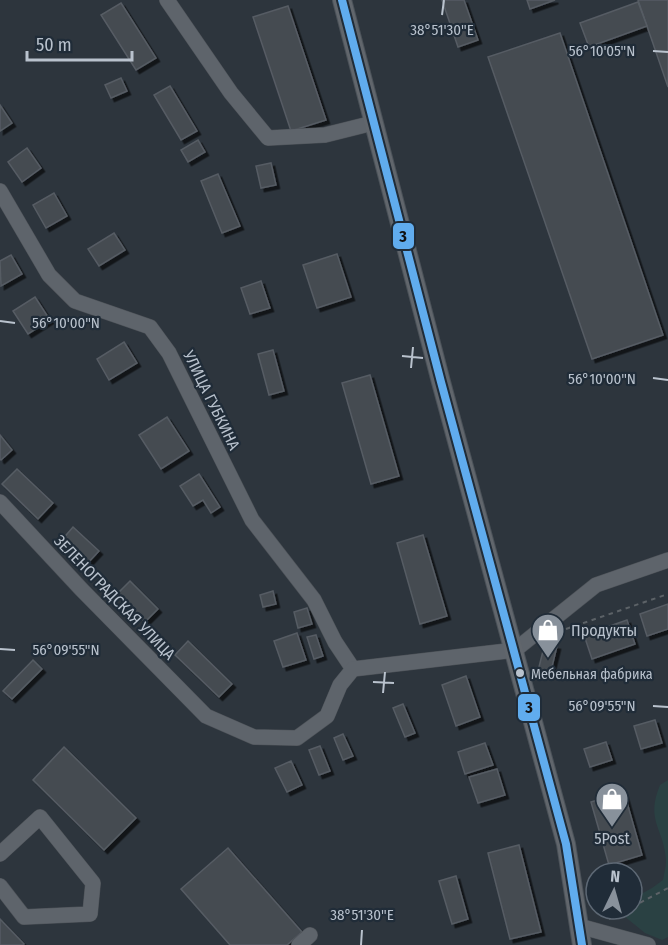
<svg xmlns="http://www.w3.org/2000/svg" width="668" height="945" viewBox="0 0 668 945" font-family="'Fira Sans Condensed',sans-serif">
  <defs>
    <filter id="shadow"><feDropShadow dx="3.5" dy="3.5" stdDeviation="0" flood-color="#0009"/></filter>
  </defs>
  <rect width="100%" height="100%" fill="#2d353d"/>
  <path fill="#2a4143" d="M668 780V937L662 940 645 933 624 916 627 909H632V899L652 888 663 880C664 874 666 867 666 860 664 828 645 821 660 785Z"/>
  <g fill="#454b51" stroke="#565c64" stroke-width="1.5" filter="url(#shadow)">
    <path d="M442 0H464L478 40 458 47Z"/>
    <path d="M527 0H555L530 9Z"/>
    <path d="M638 0H668V87Z"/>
    <path d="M638 2 647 26 589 47 580 23Z"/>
    <path d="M121 3 156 58 136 70 101 15Z"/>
    <path d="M288 6 326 120 291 131 253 17Z"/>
    <path d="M560 33 663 335 592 359 488 57Z"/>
    <path d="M121 78 127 91 111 98 105 85Z"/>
    <path d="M170 86 197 131 181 140 154 95Z"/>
    <path d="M0 105 12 123 0 131Z"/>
    <path d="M198 140 205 152 188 162 181 150Z"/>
    <path d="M27 148 41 168 22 182 8 162Z"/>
    <path d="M271 163 276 185 261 188 256 166Z"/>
    <path d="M218 174 240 226 222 233 201 181Z"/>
    <path d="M54 193 67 216 46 228 33 205Z"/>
    <path d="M114 233 125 250 99 266 88 249Z"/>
    <path d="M337 254 351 297 317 308 303 265Z"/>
    <path d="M11 255 22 274 1 286 0 261Z"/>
    <path d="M261 281 270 308 250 314 241 288Z"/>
    <path d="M35 297 50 320 28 334 13 311Z"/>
    <path d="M124 342 137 363 109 380 97 359Z"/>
    <path d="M273 350 284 391 269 395 258 354Z"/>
    <path d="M370 375 399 476 371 484 342 383Z"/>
    <path d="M167 417 189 451 161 469 139 435Z"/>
    <path d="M0 435 12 450 1 460 0 459Z"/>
    <path d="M17 469 53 503 38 519 2 484Z"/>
    <path d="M199 474 220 507 211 513 203 500 193 506 180 486Z"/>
    <path d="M73 527 99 551 86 565 61 541Z"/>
    <path d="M423 535 447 616 420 624 397 543Z"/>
    <path d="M130 581 158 609 145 622 117 594Z"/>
    <path d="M273 591 276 604 263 607 260 595Z"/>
    <path d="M668 604V629L647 636 640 614Z"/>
    <path d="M307 608 312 624 298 628 294 612Z"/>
    <path d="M627 620 635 644 592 659 584 635Z"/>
    <path d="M297 633 306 660 283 667 274 641Z"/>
    <path d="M316 635 323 656 314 659 307 637Z"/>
    <path d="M188 641 232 684 219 697 175 655Z"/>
    <path d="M545 643 557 646 550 675 538 671Z"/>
    <path d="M33 660 42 669 12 699 3 691Z"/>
    <path d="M466 676 480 717 456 726 442 685Z"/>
    <path d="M403 704 415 733 405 737 393 708Z"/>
    <path d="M655 720 662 743 641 749 634 726Z"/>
    <path d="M343 734 353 756 343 760 334 738Z"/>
    <path d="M606 742 612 760 590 767 584 749Z"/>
    <path d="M485 743 493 765 465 774 458 752Z"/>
    <path d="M320 746 330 771 319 775 309 750Z"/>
    <path d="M64 747 136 818 104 850 33 780Z"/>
    <path d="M291 761 302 785 287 792 275 768Z"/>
    <path d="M497 769 505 795 478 803 469 777Z"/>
    <path d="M624 792 642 855 609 865 591 802Z"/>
    <path d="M519 845 541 932 510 939 488 853Z"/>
    <path d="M228 848 302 932 287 945H230L181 889Z"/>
    <path d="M456 876 468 919 452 924 439 881Z"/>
    <path d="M0 919 24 944 23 945H0Z"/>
  </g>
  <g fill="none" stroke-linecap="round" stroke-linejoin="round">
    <g stroke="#4c5157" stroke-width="16">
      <g id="minor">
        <path d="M167 0 231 93 268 138 325 135 373 123"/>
        <path d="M0 191 49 275 75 301 150 327 169 353 252 520 314 600 335 642 353 669"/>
        <path d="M0 502 82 590 206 716 254 737 297 738 327 716 340 685 353 669 515 650 596 585 668 560"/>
        <path d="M0 854 40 817 93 883 90 914 24 917 0 886"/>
        <path d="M579 926 648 945"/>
        <path d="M299 945 310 935"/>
      </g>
    </g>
    <g stroke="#4b5259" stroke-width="20">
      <path id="major" d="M342 0 441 382 566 844 582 945"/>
    </g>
    <g stroke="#5c6267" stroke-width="2" stroke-dasharray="4.5 4.5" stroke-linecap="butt">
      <path d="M566 629 668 594"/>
      <path d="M632 907 668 888"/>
      <path d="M609 919 628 909"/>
    </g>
    <use href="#minor" stroke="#5e646b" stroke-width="15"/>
    <use href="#major" stroke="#61666c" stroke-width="18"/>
    <g stroke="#202c38" stroke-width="12">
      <path id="bus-1" d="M342 0 441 382 566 844 582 945"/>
    </g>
    <use href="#bus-1" stroke="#60acee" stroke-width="8"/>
  </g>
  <path fill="none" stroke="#b9c2cd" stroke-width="2" d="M442 15 444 0M653 51 668 52M0 321 15 323M402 356 423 358M411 368 413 347M653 378 668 380M0 649 15 650M373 682 394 683M383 693 385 672M653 706 668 707M361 945 362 930"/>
  <defs>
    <g id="shop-pin" transform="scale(1.725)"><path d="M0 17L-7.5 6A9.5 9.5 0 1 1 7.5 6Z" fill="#88919b" stroke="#202c38"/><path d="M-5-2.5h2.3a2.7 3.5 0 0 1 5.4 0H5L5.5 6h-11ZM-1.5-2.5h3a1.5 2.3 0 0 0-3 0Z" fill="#fff"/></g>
  </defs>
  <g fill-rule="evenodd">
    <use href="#shop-pin" x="548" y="630"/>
    <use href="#shop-pin" x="612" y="799"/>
  </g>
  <circle fill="#b9c2cd" stroke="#202c38" stroke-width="2" cx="520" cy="673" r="5"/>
  <g text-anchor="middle" stroke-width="4.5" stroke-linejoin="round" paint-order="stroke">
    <g font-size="14" fill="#b9c2cd" stroke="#202c38" text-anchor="start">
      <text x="531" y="679">Мебельная фабрика</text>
    </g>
    <g font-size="16" fill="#b9c2cd" stroke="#202c38">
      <text transform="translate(212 400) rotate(64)" y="6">УЛИЦА ГУБКИНА</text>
      <text transform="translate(115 597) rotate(46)" y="6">ЗЕЛЕНОГРАДСКАЯ УЛИЦА</text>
    </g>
    <g font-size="16" fill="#b9c2cd" stroke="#202c38" text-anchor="start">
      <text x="571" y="636">Продукты</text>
      <text x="612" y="844" text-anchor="middle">5Post</text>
    </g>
  </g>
  <g font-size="15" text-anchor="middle" fill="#b9c2cd" stroke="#202c38" stroke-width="4.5" stroke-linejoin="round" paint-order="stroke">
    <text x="442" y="35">38°51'30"E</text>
    <text x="602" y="56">56°10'05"N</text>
    <text x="66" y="328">56°10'00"N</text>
    <text x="602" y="384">56°10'00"N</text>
    <text x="66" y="655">56°09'55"N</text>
    <text x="602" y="711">56°09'55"N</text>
    <text x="362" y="920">38°51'30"E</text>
  </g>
  <g stroke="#202c38" stroke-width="2">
    <rect x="392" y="222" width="23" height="28" rx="6" fill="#60acee"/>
    <rect x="517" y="693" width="24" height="29" rx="6" fill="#60acee"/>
  </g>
  <g font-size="16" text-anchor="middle" font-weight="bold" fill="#111">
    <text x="403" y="242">3</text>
    <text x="529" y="713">3</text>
  </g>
  <g transform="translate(614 891) rotate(5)"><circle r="28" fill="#202c38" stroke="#5d6874" stroke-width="1.5"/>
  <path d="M0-4.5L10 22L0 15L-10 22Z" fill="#88919b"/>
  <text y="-9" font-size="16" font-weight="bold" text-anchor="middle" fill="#b9c2cd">N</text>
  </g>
  <path d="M27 51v9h105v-9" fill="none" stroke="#b9c2cd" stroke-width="3"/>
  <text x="36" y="51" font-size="18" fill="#b9c2cd" stroke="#202c38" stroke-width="4.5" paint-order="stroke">50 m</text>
</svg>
